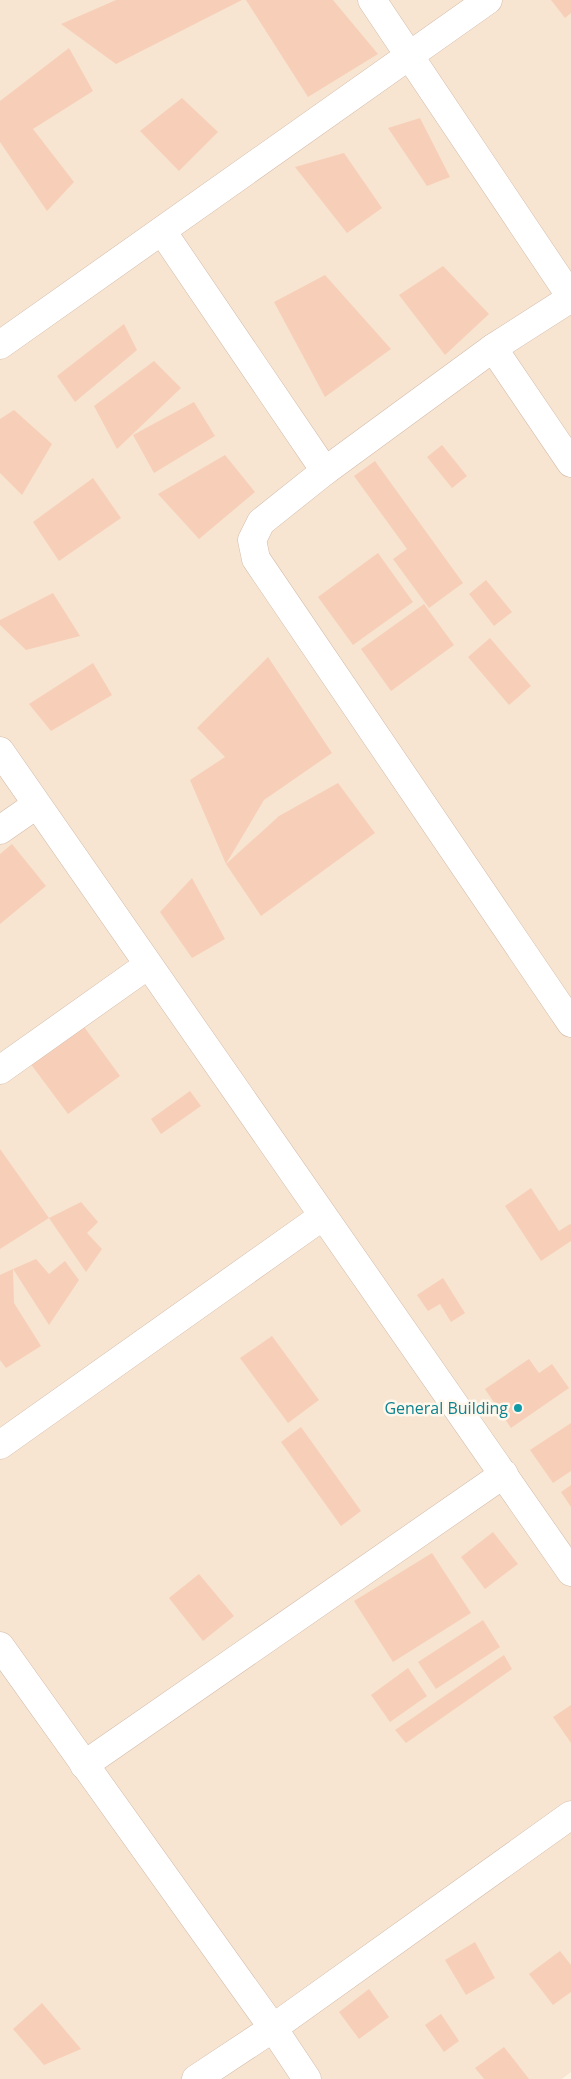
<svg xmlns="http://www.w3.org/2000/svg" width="571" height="2079" viewBox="0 0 571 2079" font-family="'Open Sans',sans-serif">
  <rect width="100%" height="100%" fill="#fef3e3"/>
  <path fill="#f7e5d1" d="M0 0H571V2072L562 2079H0Z"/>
  <g fill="#f7cfb8">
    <path d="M116 0H242L116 64 61 24Z"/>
    <path d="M246 0H333L378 54 308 97Z"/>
    <path d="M551 0H571V13L565 18Z"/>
    <path d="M69 48 93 91 33 129 74 182 47 211 0 142V101Z"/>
    <path d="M182 98 218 132 179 171 140 131Z"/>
    <path d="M420 118 450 177 427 186 388 128Z"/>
    <path d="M344 153 382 208 347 233 295 167Z"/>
    <path d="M443 266 489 314 445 355 399 295Z"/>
    <path d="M325 275 391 349 325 397 274 302Z"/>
    <path d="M124 324 137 350 75 402 57 376Z"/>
    <path d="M154 361 181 388 117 449 94 406Z"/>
    <path d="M194 402 215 436 154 473 133 435Z"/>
    <path d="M14 410 52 444 22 495 0 473V419Z"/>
    <path d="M442 445 467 476 452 488 427 457Z"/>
    <path d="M225 455 255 492 199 539 158 494Z"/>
    <path d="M375 461 463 583 429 608 393 559 407 549 354 476Z"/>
    <path d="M93 478 121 518 59 561 33 522Z"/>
    <path d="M378 553 413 602 353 645 318 597Z"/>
    <path d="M486 580 512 612 494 626 469 594Z"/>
    <path d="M53 593 80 636 26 650 0 625V620Z"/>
    <path d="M424 604 454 645 391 691 361 649Z"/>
    <path d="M490 638 531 686 509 705 468 657Z"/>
    <path d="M268 657 332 753 264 800 226 864 190 780 225 757 197 728Z"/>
    <path d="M93 663 112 695 51 731 29 704Z"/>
    <path d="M338 783 375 833 261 916 226 864 279 816Z"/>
    <path d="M12 844 46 886 0 924V854Z"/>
    <path d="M192 878 225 939 192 958 160 912Z"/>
    <path d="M79 1020 120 1076 68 1114 27 1059Z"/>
    <path d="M190 1091 201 1106 161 1134 151 1119Z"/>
    <path d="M0 1149 49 1218 81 1202 98 1222 87 1233 102 1249 86 1272 49 1218 0 1249Z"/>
    <path d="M531 1188 559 1231 570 1224 571 1225V1241L541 1261 505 1206Z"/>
    <path d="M36 1259 49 1274 65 1261 79 1280 49 1325 13 1269Z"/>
    <path d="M13 1269 14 1303 41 1346 6 1368 0 1360V1275Z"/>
    <path d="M443 1278 465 1313 451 1322 440 1304 428 1311 417 1295Z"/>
    <path d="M272 1336 319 1400 288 1423 240 1358Z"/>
    <path d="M529 1359 539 1373 552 1364 569 1388 511 1428 485 1389Z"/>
    <path d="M571 1423V1471L553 1483 530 1450Z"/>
    <path d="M301 1427 361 1511 341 1526 281 1442Z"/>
    <path d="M571 1485V1507L561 1492Z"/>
    <path d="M493 1532 518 1564 485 1589 461 1557Z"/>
    <path d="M432 1553 471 1613 393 1662 354 1601Z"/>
    <path d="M199 1574 234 1616 203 1641 169 1598Z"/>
    <path d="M483 1620 500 1647 436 1689 418 1662Z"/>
    <path d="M504 1655 512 1669 406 1743 395 1730Z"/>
    <path d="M408 1668 427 1696 390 1722 371 1695Z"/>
    <path d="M571 1705V1743L553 1717Z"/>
    <path d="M475 1942 495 1978 466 1995 445 1960Z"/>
    <path d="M560 1951 571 1965V1992L553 2005 529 1974Z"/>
    <path d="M369 1989 389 2017 359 2039 339 2012Z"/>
    <path d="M42 2003 81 2049 44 2065 13 2029Z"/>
    <path d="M441 2014 459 2041 444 2052 425 2025Z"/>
    <path d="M504 2047 529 2079H484L475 2068Z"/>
  </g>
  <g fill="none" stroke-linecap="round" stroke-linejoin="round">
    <g stroke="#d4bcab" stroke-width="29">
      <g id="minor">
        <path d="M372 0 571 297"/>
        <path d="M162 231 325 471"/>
        <path d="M571 298 493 348 325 471 261 522 252 540 256 559 571 1023"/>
        <path d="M0 345 488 0"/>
        <path d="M493 348 571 463"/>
        <path d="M0 751 571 1572"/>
        <path d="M0 830 36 805"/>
        <path d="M0 1070 148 965"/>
        <path d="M0 1445 323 1216"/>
        <path d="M0 1646 273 2028 307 2079"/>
        <path d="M84 1765 504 1474"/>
        <path d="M196 2079 273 2028 571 1815"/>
      </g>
    </g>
    <use href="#minor" stroke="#fff" stroke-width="28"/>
  </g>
  <circle fill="#0f9aa8" stroke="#fff7ec" stroke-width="2" cx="518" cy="1408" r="5"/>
  <g text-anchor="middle" stroke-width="5" stroke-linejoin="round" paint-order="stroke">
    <g font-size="16" fill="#0d838f" stroke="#fff7ec" text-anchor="end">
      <text x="508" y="1414">General Building</text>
    </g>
  </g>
</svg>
